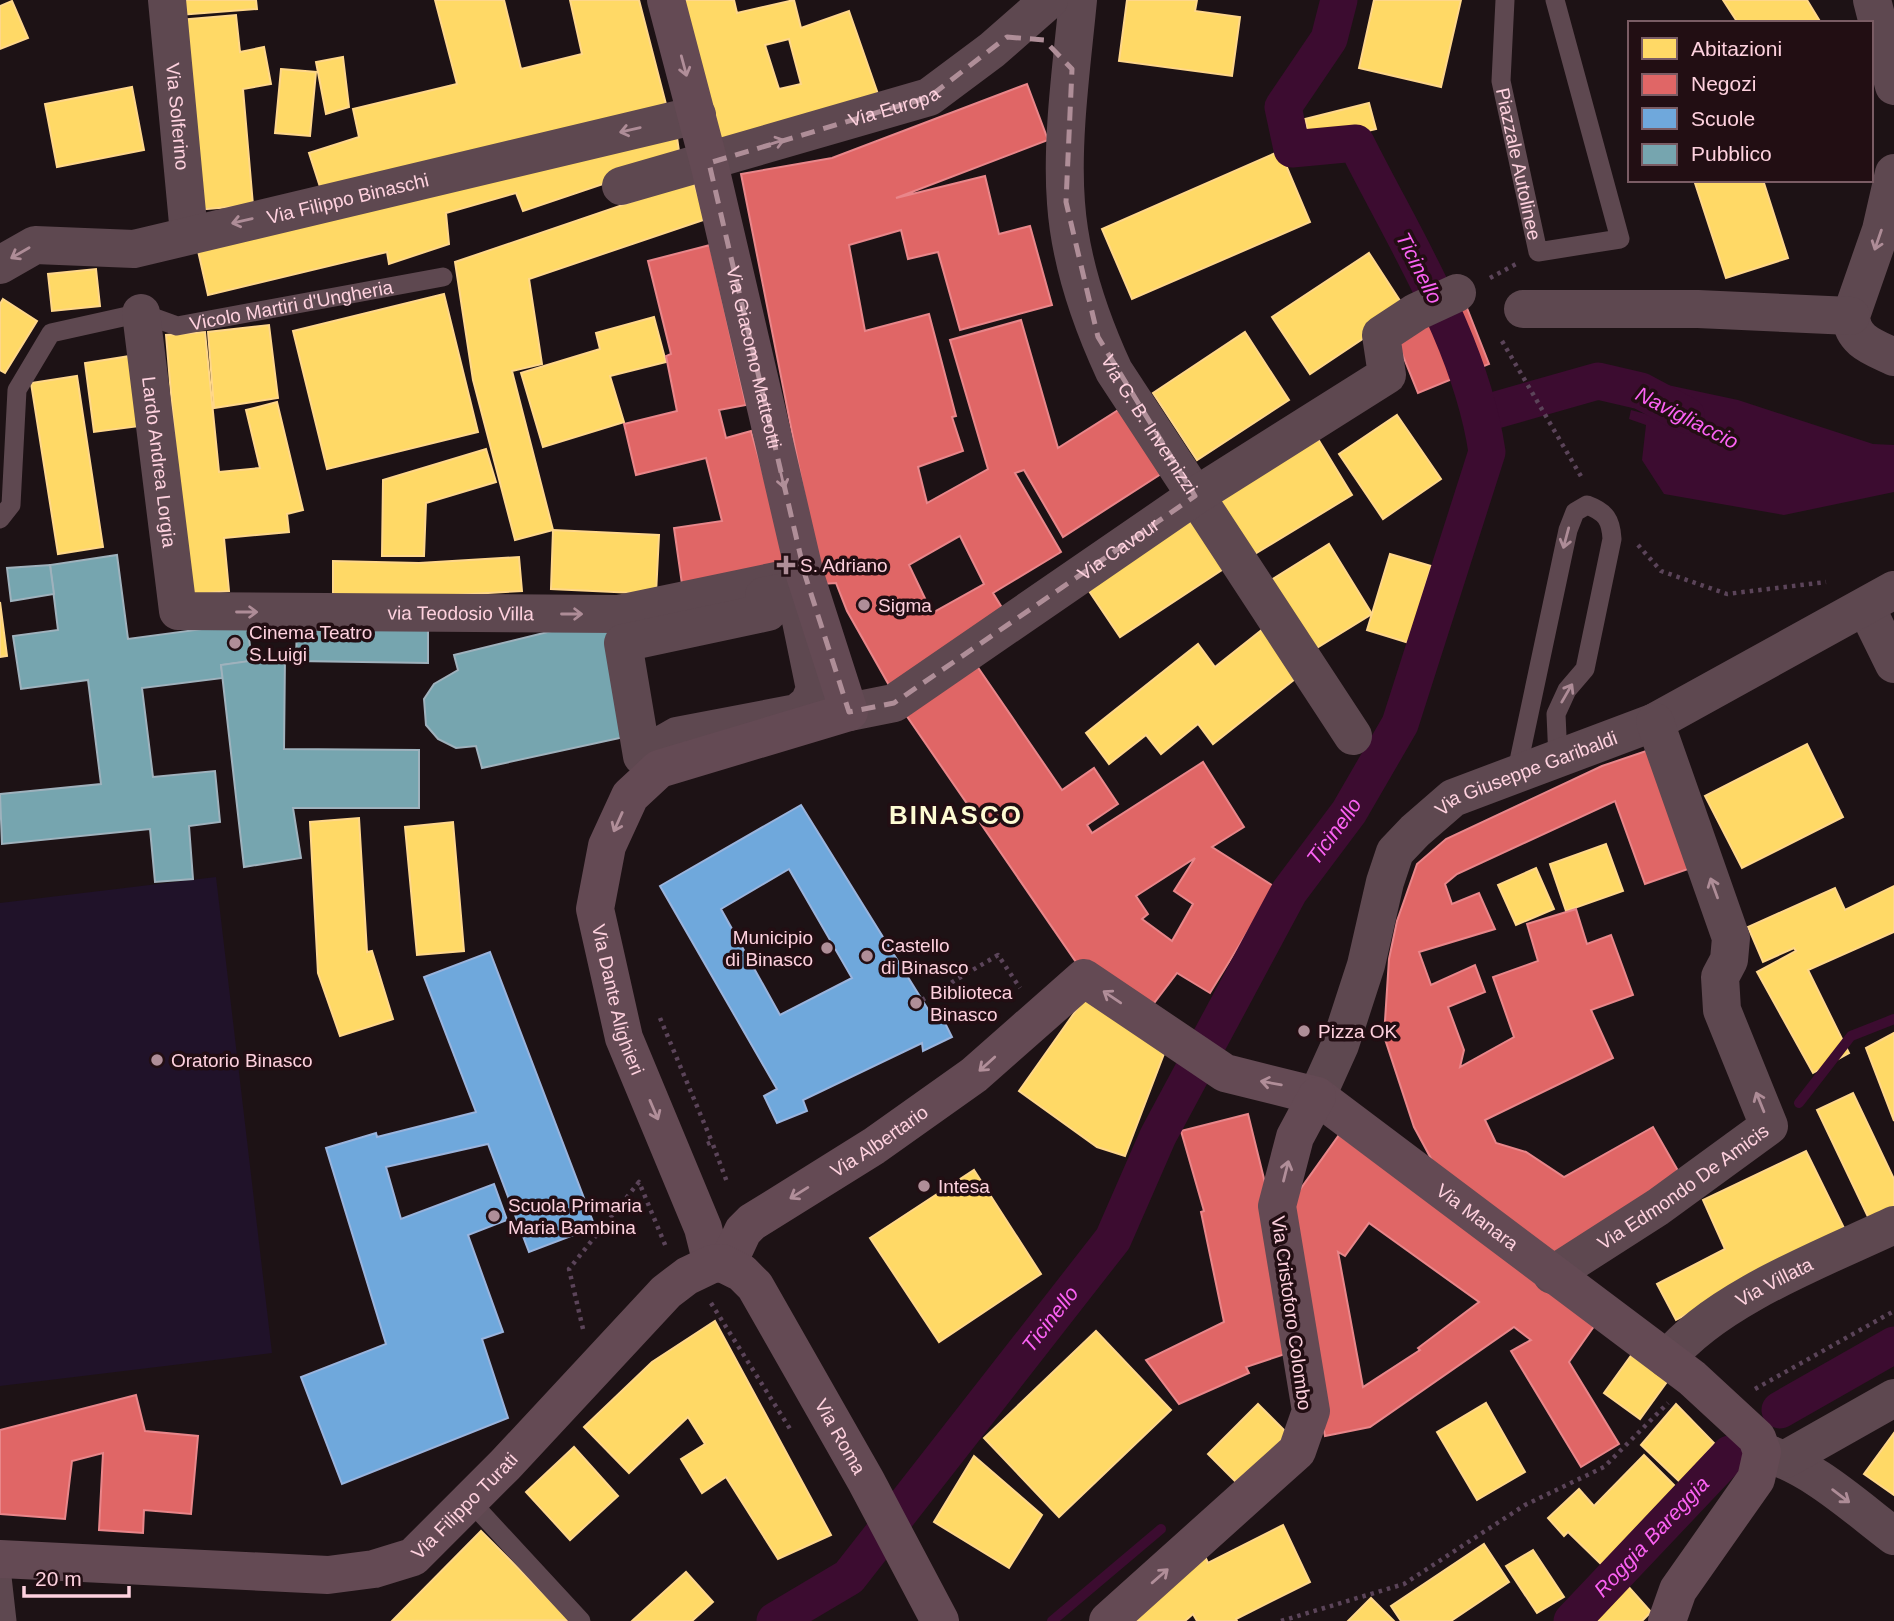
<svg xmlns="http://www.w3.org/2000/svg" width="1894" height="1621" viewBox="0 0 1894 1621" font-family="Arial,sans-serif">
  <rect width="100%" height="100%" fill="#1d1215"/>
  <path fill="#201229" d="M216 877 272 1353 0 1386V903Z"/>
  <path fill="#3c0c30" d="M1644 380 1738 400 1873 444 1894 445V492L1784 515 1664 494 1642 460 1646 425 1629 419 1631 410 1653 416 1654 408 1638 404Z"/>
  <g fill="#ffd966" stroke="#ffd78a" stroke-width="2" fill-rule="evenodd">
    <path d="M177 0H256L257 9 179 15Z"/>
    <path d="M435 0H504L521 69 582 54 570 0H639L667 108 322 193 309 153 359 137 353 109 457 84Z"/>
    <path d="M679 0H734L737 13 794 0 801 28 849 11 878 94 722 144ZM789 39 801 84 779 89 765 45Z"/>
    <path d="M1127 0H1197L1195 11 1240 17 1232 76 1119 61Z"/>
    <path d="M1374 0H1461L1441 87 1359 68Z"/>
    <path d="M1723 0H1807L1821 23H1738Z"/>
    <path d="M12 1 28 38 0 49V6Z"/>
    <path d="M236 15 240 52 264 47 271 84 243 89 253 205 196 210 179 20Z"/>
    <path d="M343 57 349 107 326 114 316 62Z"/>
    <path d="M281 69 316 72 310 136 275 133Z"/>
    <path d="M132 87 144 150 57 167 45 104Z"/>
    <path d="M1369 103 1376 129 1311 144 1305 119Z"/>
    <path d="M675 124 680 158 523 211 516 193 446 213 449 244 389 264 387 252 208 295 196 242Z"/>
    <path d="M1280 151 1310 222 1132 299 1102 229Z"/>
    <path d="M1694 180H1763L1788 258 1726 278Z"/>
    <path d="M693 181 706 219 529 279 542 364 512 371 553 530 515 540 473 380 455 262Z"/>
    <path d="M1369 253 1406 310 1310 374 1272 317Z"/>
    <path d="M96 269 100 306 52 311 48 274Z"/>
    <path d="M444 294 478 432 327 469 293 331Z"/>
    <path d="M3 299 37 321 5 373 0 370V304Z"/>
    <path d="M654 317 666 362 610 376 624 422 543 447 521 373 600 349 596 333Z"/>
    <path d="M269 325 278 398 214 408 208 332Z"/>
    <path d="M205 332 219 472 260 468 246 410 277 402 303 510 287 514 289 532 224 538 229 591 188 595 166 335Z"/>
    <path d="M1245 332 1289 400 1197 460 1153 393Z"/>
    <path d="M130 356 140 426 94 432 85 363Z"/>
    <path d="M77 376 103 547 58 554 31 383Z"/>
    <path d="M1397 415 1441 479 1383 519 1339 454Z"/>
    <path d="M1318 439 1352 495 1245 560 1211 504Z"/>
    <path d="M486 449 496 482 426 503 424 556H382L383 480Z"/>
    <path d="M1192 518 1225 568 1120 637 1087 588Z"/>
    <path d="M553 530 659 535 656 594 551 589Z"/>
    <path d="M1329 544 1372 614 1310 652 1268 582Z"/>
    <path d="M1390 554 1431 566 1409 643 1367 630Z"/>
    <path d="M519 557 522 591 419 597H333V561L419 563Z"/>
    <path d="M0 602 7 656 0 657Z"/>
    <path d="M1263 629 1300 675 1213 744 1198 724 1161 754 1146 735 1109 764 1086 733 1198 644 1215 667Z"/>
    <path d="M1807 744 1843 817 1742 868 1705 796Z"/>
    <path d="M359 818 367 952 372 951 393 1019 340 1036 318 973 310 822Z"/>
    <path d="M453 822 464 951 417 955 405 827Z"/>
    <path d="M1606 844 1623 891 1566 911 1550 864Z"/>
    <path d="M1536 868 1554 909 1516 925 1498 885Z"/>
    <path d="M1894 886V932L1808 970 1849 1053 1813 1073 1757 972 1796 951 1794 948 1763 962 1748 927 1835 888 1845 910Z"/>
    <path d="M1087 995 1165 1051 1125 1156 1097 1147 1019 1091Z"/>
    <path d="M1894 1033V1121L1866 1048Z"/>
    <path d="M1853 1093 1894 1179V1208L1869 1219 1817 1110Z"/>
    <path d="M1806 1151 1846 1232 1676 1320 1657 1284 1725 1249 1703 1200Z"/>
    <path d="M974 1170 1041 1274 939 1342 870 1238Z"/>
    <path d="M715 1321 831 1535 778 1559 726 1477 702 1493 681 1459 705 1444 688 1417 629 1473 584 1427 652 1362Z"/>
    <path d="M1096 1331 1171 1410 1059 1517 984 1438Z"/>
    <path d="M1633 1353 1669 1379 1640 1419 1604 1393Z"/>
    <path d="M1486 1403 1525 1472 1477 1500 1437 1432Z"/>
    <path d="M1258 1404 1288 1434 1238 1484 1208 1454Z"/>
    <path d="M1676 1404 1714 1443 1682 1484 1641 1445Z"/>
    <path d="M1894 1433V1495L1864 1474Z"/>
    <path d="M574 1447 618 1496 570 1540 526 1492Z"/>
    <path d="M1644 1455 1677 1488 1602 1565 1568 1532 1564 1536 1548 1518 1579 1489 1594 1506Z"/>
    <path d="M974 1456 1042 1515 1009 1568 934 1522Z"/>
    <path d="M1283 1525 1310 1582 1236 1619 1237 1621H1197L1193 1614 1185 1621H1127L1202 1550 1208 1563Z"/>
    <path d="M481 1531 570 1620 392 1621Z"/>
    <path d="M1484 1544 1509 1582 1451 1621H1401L1391 1606Z"/>
    <path d="M1533 1550 1564 1597 1537 1613 1506 1566Z"/>
    <path d="M686 1572 713 1602 692 1621H632Z"/>
    <path d="M1626 1584 1651 1612 1642 1621H1590Z"/>
    <path d="M1371 1598 1394 1621H1348Z"/>
  </g>
  <g fill="#e06666" stroke="#e9868a" stroke-width="2" fill-rule="evenodd">
    <path d="M1027 84 1048 140 896 198 985 176 999 234 1030 226 1052 305 960 330 938 252 908 259 901 230 849 245 865 331 929 314 956 416 952 417 963 451 918 467 927 503 988 469 950 340 1021 320 1058 448 1120 409 1161 474 1063 537 1024 470 1015 473 1061 552 993 593 1009 619 894 694 847 611 836 583 822 584 741 174 832 158ZM960 536 984 584 932 613 909 565Z"/>
    <path d="M710 245 746 405 719 410 726 438 751 431 790 567 683 591 674 528 722 521 706 458 636 475 624 424 677 411 666 356 671 354 648 261Z"/>
    <path d="M1465 303 1489 364 1418 393 1393 331Z"/>
    <path d="M977 666 1062 790 1094 768 1118 804 1087 825 1092 833 1203 762 1244 827 1212 847 1275 887 1210 993 1177 973 1145 1015 1078 965 906 715ZM1195 858 1174 891 1193 904 1172 941 1142 919 1148 914 1136 896Z"/>
    <path d="M1652 749 1694 867 1645 884 1615 801 1457 874 1445 884 1452 904 1479 893 1495 929 1419 952 1431 985 1475 965 1485 992 1448 1007 1464 1050 1460 1067 1514 1037 1493 977 1538 961 1527 924 1576 909 1587 944 1611 935 1633 995 1591 1010 1613 1058 1485 1120 1496 1143 1526 1152 1564 1177 1653 1127 1685 1183 1558 1263 1434 1164 1414 1127 1384 1036 1389 959 1397 921 1417 864 1446 839 1602 766Z"/>
    <path d="M1248 1114 1268 1195 1294 1351 1246 1367 1249 1373 1179 1404 1146 1360 1224 1322 1201 1212 1204 1211 1181 1131Z"/>
    <path d="M1339 1135 1597 1322 1569 1362 1619 1444 1581 1467 1511 1351 1531 1340 1514 1327 1370 1427 1325 1436 1284 1212ZM1369 1223 1479 1302 1418 1348 1420 1350 1363 1387 1338 1252 1345 1256Z"/>
    <path d="M136 1395 145 1431 198 1436 191 1514 144 1510 143 1533 99 1530 103 1453 72 1461 65 1519 0 1514V1430Z"/>
  </g>
  <g fill="#6fa8dc" stroke="#9ab4dd" stroke-width="2" fill-rule="evenodd">
    <path d="M801 805 929 1011 938 1009 952 1037 923 1051 922 1043 803 1100 807 1111 777 1123 764 1096 777 1089 660 886ZM789 869 852 978 780 1015 721 909Z"/>
    <path d="M490 952 595 1227 529 1252 488 1144 386 1167 401 1219 494 1184 507 1220 468 1235 503 1332 482 1339 508 1418 342 1484 301 1377 386 1344 326 1148 376 1133 377 1137 476 1112 424 977Z"/>
  </g>
  <g fill="#76a5af" stroke="#9fb2bd" stroke-width="2">
    <path d="M117 555 128 639 247 623 252 661 221 665 223 678 142 688 153 777 215 771 220 822 189 826 193 879 155 882 150 829 2 844 0 794 101 784 88 680 21 689 13 636 58 630 50 565Z"/>
    <path d="M50 565 54 594 11 601 7 568Z"/>
    <path d="M605 618 629 736 482 768 476 746 456 748 438 739 426 725 424 699 434 684 458 670 454 655Z"/>
    <path d="M297 622 428 623V663L296 661Z"/>
    <path d="M285 656 284 749 419 750V808H293L301 858 244 867 221 665Z"/>
  </g>
  <g fill="none" stroke-linecap="round" stroke-linejoin="round">
    <g stroke="#3c0c30" stroke-width="10">
      <path d="M1799 1103 1851 1036 1894 1019"/>
      <path d="M1052 1621 1161 1529"/>
    </g>
    <g stroke="#3c0c30" stroke-width="37">
      <path d="M1482 414 1598 381 1641 391 1686 415"/>
      <path d="M1780 1410 1894 1345"/>
      <path id="s1" d="M775 1621 849 1577 1113 1239 1158 1136 1289 892 1349 812 1400 724 1487 452C1471 343 1405 241 1356 143L1292 149 1283 107 1329 39 1339 0"/>
      <path id="s2" d="M1572 1621 1730 1454"/>
    </g>
    <g stroke="#5b4459" stroke-width="4.5" stroke-dasharray="3.5 5" stroke-linecap="butt">
      <path d="M1490 278 1516 264"/>
      <path d="M1502 341 1582 478"/>
      <path d="M1638 545 1661 571 1727 594 1826 582"/>
      <path d="M922 1000 998 955 1020 988"/>
      <path d="M660 1018 712 1142"/>
      <path d="M707 1144 712 1142 727 1182"/>
      <path d="M711 1303 792 1432"/>
      <path d="M583 1329 569 1269 639 1182 666 1247"/>
      <path d="M1755 1389 1894 1311"/>
      <path d="M1281 1621 1404 1584 1525 1505 1604 1467 1668 1403"/>
    </g>
    <g stroke="#5e4850" stroke-width="19">
      <path id="s3" d="M1505 0 1501 81 1538 252 1620 239 1555 0"/>
      <path id="s4" d="M0 519 11 505 17 390 51 333 141 313 177 326 443 277"/>
      <path d="M1516 775 1568 530 1575 512 1587 505C1606 512 1611 520 1612 539L1585 669 1567 690 1556 714 1558 759"/>
      <path d="M470 1501 581 1621"/>
      <path d="M0 1559 7 1621"/>
    </g>
    <g stroke="#5e4850" stroke-width="38">
      <path id="s5" d="M167 0 189 234"/>
      <path id="s6" d="M1078 0C1072 63 1061 140 1066 203 1070 260 1090 319 1114 371L1353 736"/>
      <path d="M1872 0 1894 86"/>
      <path d="M1894 173 1881 230 1851 316C1852 341 1873 347 1894 357"/>
      <path id="s7" d="M621 186 929 97 992 50 1049 0"/>
      <path id="s8" d="M0 265 35 245 134 249 697 115"/>
      <path d="M1523 309H1698L1851 316"/>
      <path id="s9" d="M141 313 178 611 618 614 805 575"/>
      <path d="M791 591 795 592 815 689 809 703 797 713 677 736 642 756 623 643 768 612 764 596Z"/>
      <path d="M1866 607 1894 664"/>
      <path id="s10" d="M849 712 894 703 1195 496 1387 375 1381 335 1416 312 1457 293"/>
      <path id="s11" d="M1317 1096 1340 1045 1366 965 1385 882 1395 852 1415 831 1453 798 1655 722 1894 590"/>
      <path id="s12" d="M1552 1275 1658 1207 1769 1126 1722 1010 1720 977 1729 960 1731 938 1655 722"/>
      <path id="s13" d="M1667 1359C1717 1298 1824 1258 1894 1225"/>
      <path d="M1762 1452C1812 1466 1853 1505 1894 1536"/>
      <path d="M1786 1459 1894 1398"/>
    </g>
    <g stroke="#644a54" stroke-width="38">
      <path id="s14" d="M666 0 709 163 805 575 849 712 659 769 630 796 607 846 595 909 624 1038 703 1228 712 1264"/>
      <path id="s15" d="M727 1265 743 1231 752 1222 874 1146 974 1075 1084 978 1225 1073 1317 1096 1692 1378 1757 1438 1762 1452 1756 1479 1678 1590 1667 1621"/>
      <path id="s16" d="M0 1559 328 1575 374 1569 413 1557 505 1465 666 1292 687 1276 712 1264 722 1263 742 1273 755 1286 866 1481 940 1621"/>
      <path d="M1108 1621 1297 1451 1311 1411 1277 1206 1295 1137 1317 1096"/>
    </g>
  </g>
  <defs><path id="oneway-shaft" d="M-6 0H5M1.5-3L5.5 0L1.5 3" fill="none" stroke-width="1.6" stroke-linecap="round" stroke-linejoin="round" transform="scale(1.75)"/></defs>
  <g stroke="#b18e99">
    <use href="#oneway-shaft" transform="translate(684 66) rotate(75)"/>
    <use href="#oneway-shaft" transform="translate(782 478) rotate(77)"/>
    <use href="#oneway-shaft" transform="translate(618 822) rotate(114)"/>
    <use href="#oneway-shaft" transform="translate(1112 997) rotate(-146)"/>
    <use href="#oneway-shaft" transform="translate(987 1064) rotate(138)"/>
    <use href="#oneway-shaft" transform="translate(1271 1083) rotate(-170)"/>
    <use href="#oneway-shaft" transform="translate(654 1110) rotate(67)"/>
    <use href="#oneway-shaft" transform="translate(1286 1171) rotate(-76)"/>
    <use href="#oneway-shaft" transform="translate(799 1193) rotate(148)"/>
    <use href="#oneway-shaft" transform="translate(1160 1576) rotate(-41)"/>
  </g>
  <g stroke="#ae8c97">
    <use href="#oneway-shaft" transform="translate(630 130) rotate(167)"/>
    <use href="#oneway-shaft" transform="translate(774 143) rotate(-17)"/>
    <use href="#oneway-shaft" transform="translate(242 221) rotate(167)"/>
    <use href="#oneway-shaft" transform="translate(1878 240) rotate(109)"/>
    <use href="#oneway-shaft" transform="translate(20 253) rotate(150)"/>
    <use href="#oneway-shaft" transform="translate(1566 538) rotate(105)"/>
    <use href="#oneway-shaft" transform="translate(247 612)"/>
    <use href="#oneway-shaft" transform="translate(572 614)"/>
    <use href="#oneway-shaft" transform="translate(1567 693) rotate(-60)"/>
    <use href="#oneway-shaft" transform="translate(1714 888) rotate(-110)"/>
    <use href="#oneway-shaft" transform="translate(1760 1102) rotate(-112)"/>
    <use href="#oneway-shaft" transform="translate(1841 1496) rotate(37)"/>
  </g>
  <path fill="none" stroke="#af8e98" stroke-width="5" stroke-dasharray="14 9" stroke-linejoin="round" d="M1007 37 1044 40 1072 69 1066 202 1098 337 1195 496 894 703 849 712 805 575 709 163 929 97Z"/>
  <g fill="#af8e98" stroke="#220e13" stroke-width="2.5">
    <path d="M782.5 554.5h7v7h7v7h-7v7h-7v-7h-7v-7h7z"/>
    <circle cx="864" cy="605" r="7"/>
    <circle cx="235" cy="643" r="7"/>
    <circle cx="827" cy="948" r="7"/>
    <circle cx="867" cy="956" r="7"/>
    <circle cx="916" cy="1003" r="7"/>
    <circle cx="1304" cy="1031" r="7"/>
    <circle cx="157" cy="1060" r="7"/>
    <circle cx="924" cy="1186" r="7"/>
    <circle cx="494" cy="1216" r="7"/>
  </g>
  <g text-anchor="middle" stroke-width="7" stroke-linejoin="round" paint-order="stroke">
    <g font-size="19" fill="#fed1de" stroke="#220e13">
      <text dy="7" stroke="none"><textPath href="#s7" startOffset="284">Via Europa</textPath></text>
      <text dy="7" stroke="none"><textPath href="#s5" startOffset="117">Via Solferino</textPath></text>
      <text dy="7" stroke="none"><textPath href="#s3" startOffset="166">Piazzale Autolinee</textPath></text>
      <text dy="7" stroke="none"><textPath href="#s8" startOffset="359">Via Filippo Binaschi</textPath></text>
      <text dy="7" stroke="none"><textPath href="#s4" startOffset="446">Vicolo Martiri d'Ungheria</textPath></text>
      <text dy="7" stroke="none"><textPath href="#s14" startOffset="368">Via Giacomo Matteotti</textPath></text>
      <text dy="7" stroke="none"><textPath href="#s6" startOffset="443">Via G. B. Invernizzi</textPath></text>
      <text dy="7" stroke="none"><textPath href="#s9" startOffset="150">Lardo Andrea Lorgia</textPath></text>
      <text dy="7" stroke="none"><textPath href="#s10" startOffset="318">Via Cavour</textPath></text>
      <text dy="7" stroke="none"><textPath href="#s9" startOffset="583">via Teodosio Villa</textPath></text>
      <text dy="7" stroke="none"><textPath href="#s11" startOffset="413">Via Giuseppe Garibaldi</textPath></text>
      <text dy="7" stroke="none"><textPath href="#s14" startOffset="1186">Via Dante Alighieri</textPath></text>
      <text dy="7" stroke="none"><textPath href="#s15" startOffset="201">Via Albertario</textPath></text>
      <text dy="7" stroke="none"><textPath href="#s12" startOffset="158">Via Edmondo De Amicis</textPath></text>
      <text dy="7" stroke="none"><textPath href="#s15" startOffset="929">Via Manara</textPath></text>
      <text dy="7" stroke="none"><textPath href="#s13" startOffset="133">Via Villata</textPath></text>
      <text transform="translate(1292 1313) rotate(82)" y="7">Via Cristoforo Colombo</text>
      <text dy="7" stroke="none"><textPath href="#s16" startOffset="1060">Via Roma</textPath></text>
      <text dy="7" stroke="none"><textPath href="#s16" startOffset="488">Via Filippo Turati</textPath></text>
    </g>
    <g font-size="19" fill="#fed1de" stroke="#220e13" text-anchor="start">
      <text x="800" y="572">S. Adriano</text>
      <text x="878" y="612">Sigma</text>
      <text x="249" y="639">Cinema Teatro<tspan x="249" dy="22">S.Luigi</tspan></text>
      <text x="813" y="944" text-anchor="end">Municipio<tspan x="813" dy="22">di Binasco</tspan></text>
      <text x="881" y="952">Castello<tspan x="881" dy="22">di Binasco</tspan></text>
      <text x="930" y="999">Biblioteca<tspan x="930" dy="22">Binasco</tspan></text>
      <text x="1318" y="1038">Pizza OK</text>
      <text x="171" y="1067">Oratorio Binasco</text>
      <text x="938" y="1193">Intesa</text>
      <text x="508" y="1212">Scuola Primaria<tspan x="508" dy="22">Maria Bambina</tspan></text>
    </g>
    <g font-size="21" font-style="italic" fill="#fb62f3" stroke="#220e13">
      <text transform="translate(1419 268) rotate(63)" y="7">Ticinello</text>
      <text transform="translate(1687 418) rotate(27)" y="7">Navigliaccio</text>
      <text dy="7" stroke="none"><textPath href="#s1" startOffset="980">Ticinello</textPath></text>
      <text dy="7" stroke="none"><textPath href="#s1" startOffset="413">Ticinello</textPath></text>
      <text dy="7" stroke="none"><textPath href="#s2" startOffset="116">Roggia Bareggia</textPath></text>
    </g>
    <g font-size="26" font-weight="bold" letter-spacing="2" fill="#fefcd3" stroke="#220e13">
      <text x="956" y="824">BINASCO</text>
    </g>
  </g>
  <rect x="1628" y="21" width="245" height="161" fill="#220e13" stroke="#7a5c64" stroke-width="2"/>
  <rect x="1642" y="38" width="35" height="21" fill="#ffd966" stroke="#7a5c64" stroke-width="2"/>
  <text x="1691" y="56" font-size="21" fill="#fed1de">Abitazioni</text>
  <rect x="1642" y="74" width="35" height="21" fill="#e06666" stroke="#7a5c64" stroke-width="2"/>
  <text x="1691" y="91" font-size="21" fill="#fed1de">Negozi</text>
  <rect x="1642" y="108" width="35" height="21" fill="#6fa8dc" stroke="#7a5c64" stroke-width="2"/>
  <text x="1691" y="126" font-size="21" fill="#fed1de">Scuole</text>
  <rect x="1642" y="144" width="35" height="21" fill="#76a5af" stroke="#7a5c64" stroke-width="2"/>
  <text x="1691" y="161" font-size="21" fill="#fed1de">Pubblico</text>
  <path d="M24 1586v10h105v-10" fill="none" stroke="#fed1de" stroke-width="3.5"/>
  <text x="35" y="1586" font-size="21" fill="#fed1de" stroke="#220e13" stroke-width="5" paint-order="stroke">20 m</text>
</svg>
